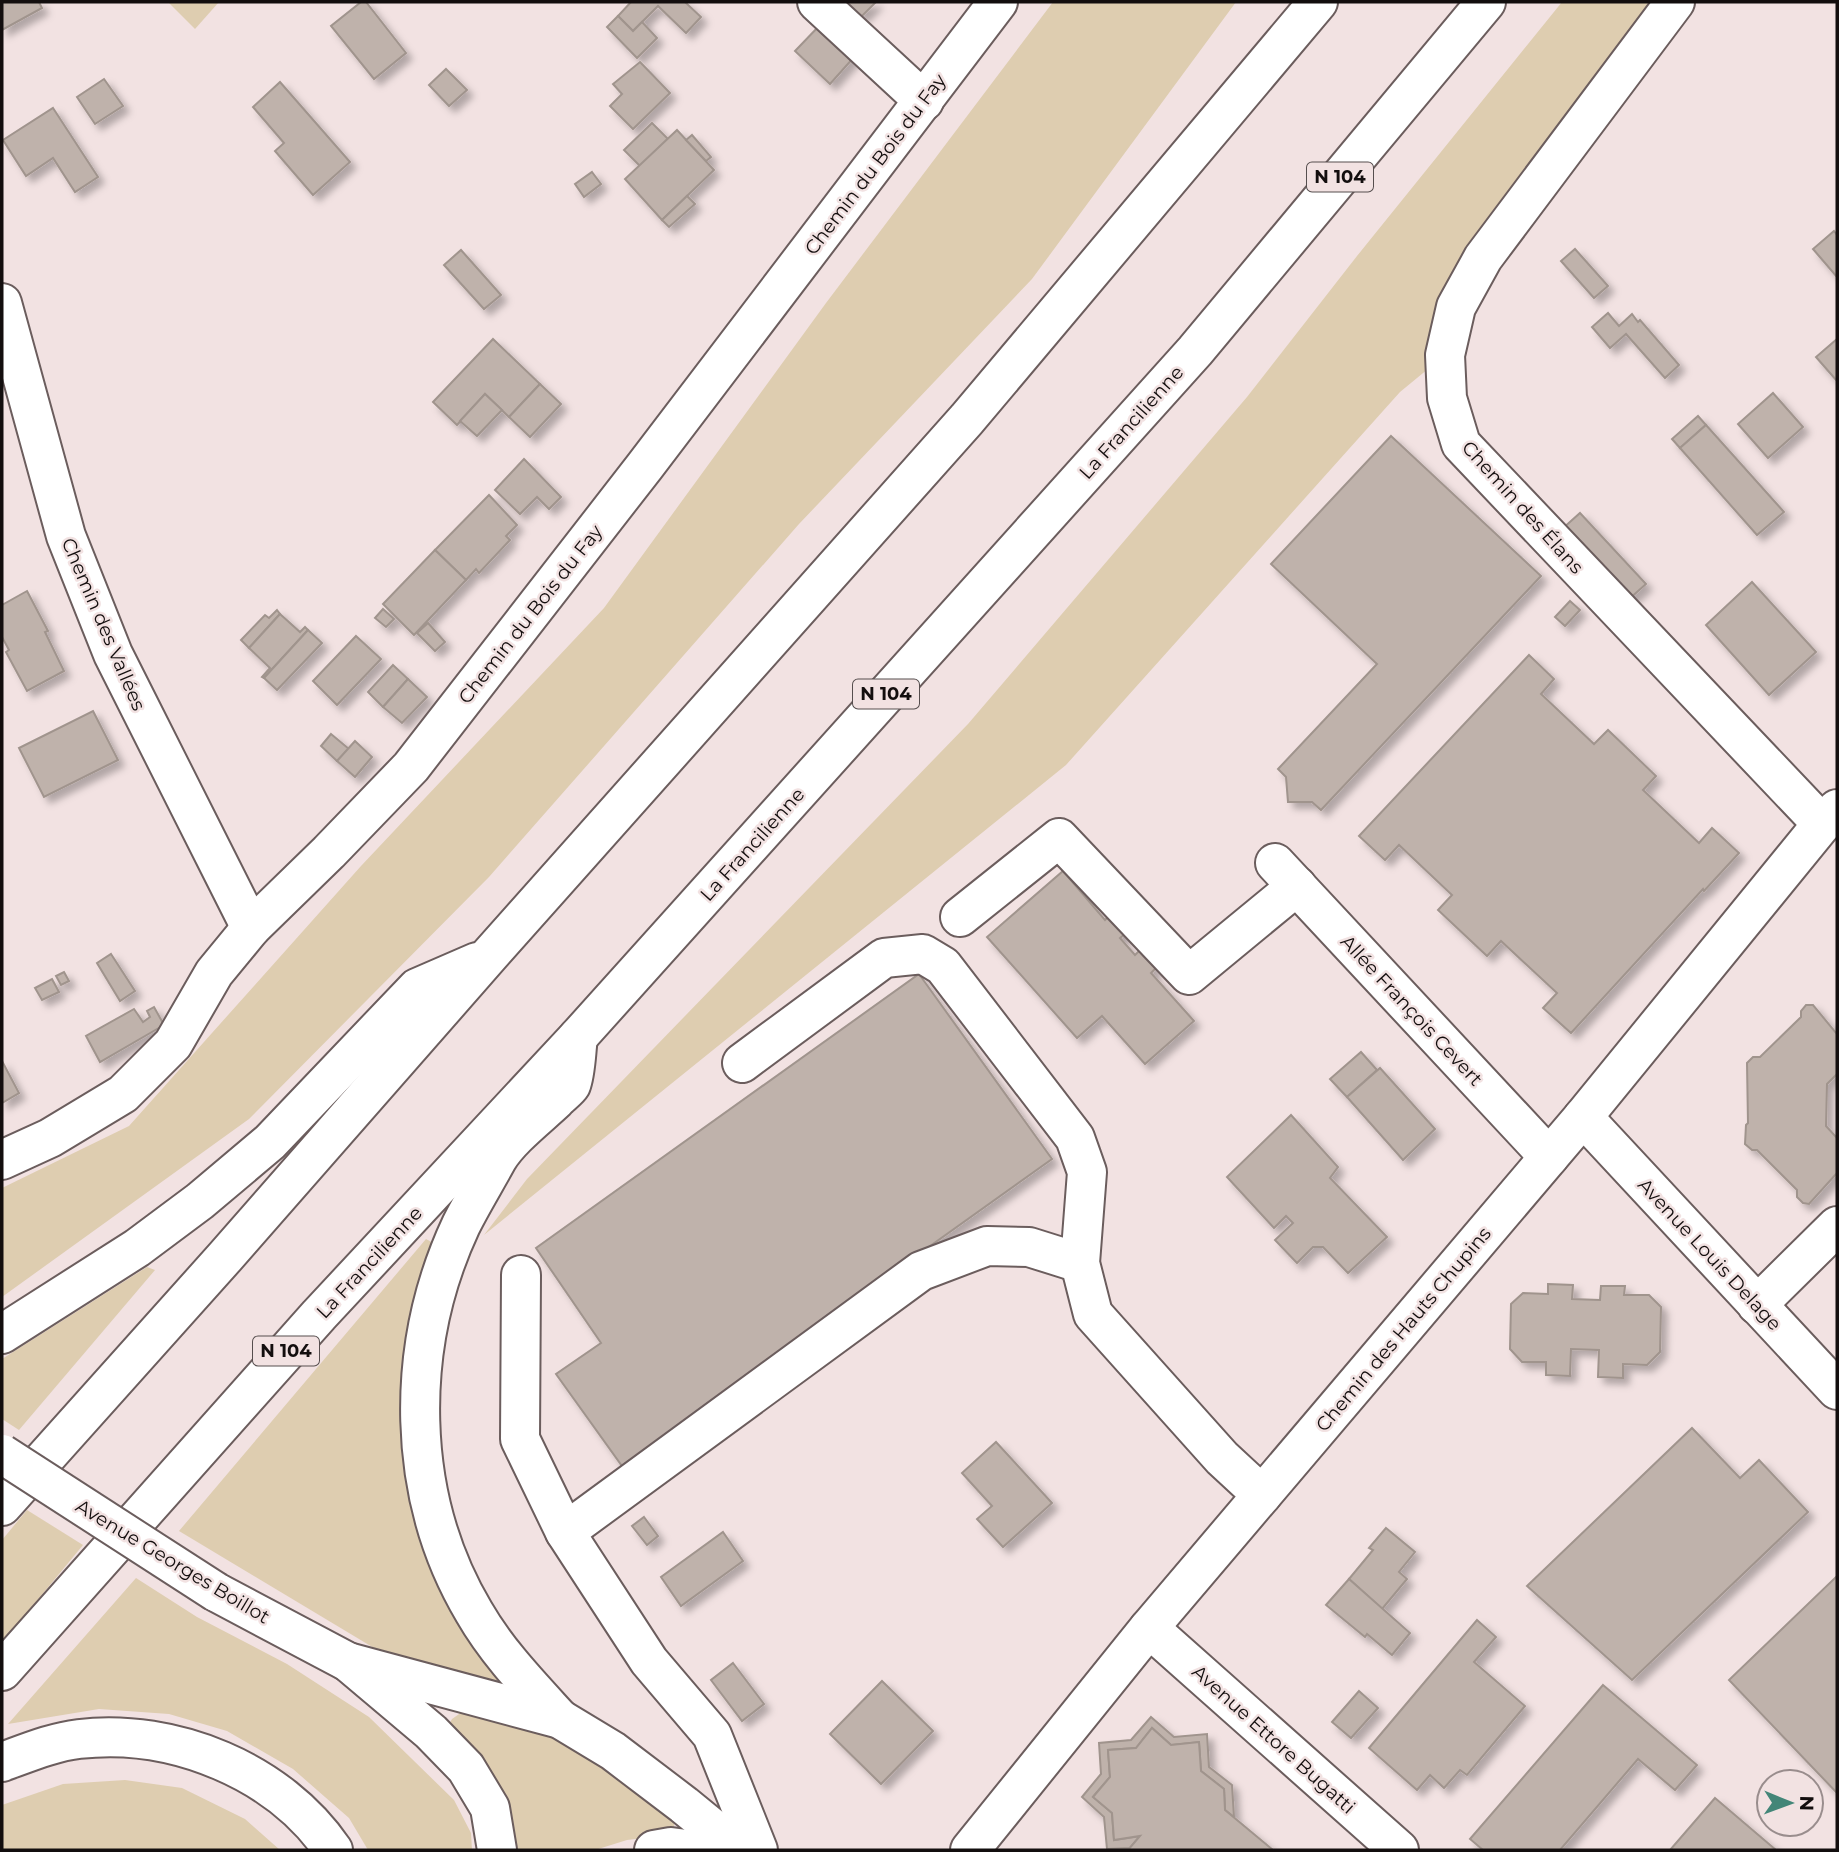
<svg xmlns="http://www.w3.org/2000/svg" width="1839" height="1852" viewBox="0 0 1839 1852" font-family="Montserrat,sans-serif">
  <defs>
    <filter id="shadow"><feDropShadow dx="6" dy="6" stdDeviation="3.5" flood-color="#0004"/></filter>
  </defs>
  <rect width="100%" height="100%" fill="#f2e2e2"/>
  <g fill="#decdb0">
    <path d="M168 2H219L195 29Z"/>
    <path d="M1053 2H1236L1032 279 799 524 489 877 249 1119 2 1297V1188L129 1126 361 866 604 608 826 303Z"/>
    <path d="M1562 2H1675L1582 125 1445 355 1400 392 1066 765 484 1235 527 1179 968 724 1247 397 1357 256Z"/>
    <path d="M426 1239 437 1245 408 1477 451 1610 501 1678 496 1687 374 1648 179 1531Z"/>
    <path d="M147 1267 155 1270 19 1430 2 1419V1359Z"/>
    <path d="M27 1510 83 1545 2 1643V1540Z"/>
    <path d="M136 1578 197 1617 287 1664 369 1717 454 1800 471 1833 472 1850H368L349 1818 293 1769 227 1731 169 1714 99 1709 8 1724Z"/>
    <path d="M462 1712 564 1739 675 1816 674 1827 667 1835 627 1840 595 1850H515C512 1831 512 1807 503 1791 490 1767 465 1749 445 1731L452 1719Z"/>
    <path d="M125 1780 182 1788 245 1819 280 1850H2V1805L63 1784Z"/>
  </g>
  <g fill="#bfb2ab" stroke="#a0948d" stroke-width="2" filter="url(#shadow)">
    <path d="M2 2H39L42 8 2 30Z"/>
    <path d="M361 2H366L406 53 374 79 331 26Z"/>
    <path d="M631 2H685L701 17 686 33 658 6 633 31 618 16Z"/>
    <path d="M844 2H876L861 17Z"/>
    <path d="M618 16 633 31 642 22 657 38 637 58 607 27Z"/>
    <path d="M821 24 855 56 830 84 795 51Z"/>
    <path d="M640 62 670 93 633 129 610 106 622 94 613 84Z"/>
    <path d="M446 69 467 90 449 106 429 85Z"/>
    <path d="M104 79 123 106 95 124 77 97Z"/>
    <path d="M280 82 350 162 313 195 275 151 284 143 253 107Z"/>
    <path d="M53 108 98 177 75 192 53 158 26 176 3 140Z"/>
    <path d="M652 123 668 139 640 166 624 150Z"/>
    <path d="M677 130 714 170 662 220 625 179Z"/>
    <path d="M692 135 711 157 706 161 686 140Z"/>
    <path d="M592 172 601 184 584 197 575 184Z"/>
    <path d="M687 196 695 204 669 227 662 220Z"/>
    <path d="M1834 231 1837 235V277L1813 249Z"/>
    <path d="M1575 249 1608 286 1594 298 1561 261Z"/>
    <path d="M461 250 501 295 484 309 444 265Z"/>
    <path d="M1608 313 1619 326 1632 314 1638 322 1640 320 1679 365 1665 378 1626 334 1610 348 1592 327Z"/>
    <path d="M493 339 540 384 509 417 485 394 457 425 433 402Z"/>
    <path d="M1837 339V381L1816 357Z"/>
    <path d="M540 384 561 404 530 437 509 417Z"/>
    <path d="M1773 393 1803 427 1768 458 1738 424Z"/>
    <path d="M485 394 502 410 477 436 460 421Z"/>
    <path d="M1698 416 1706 425 1680 448 1672 439Z"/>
    <path d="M1706 425 1784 512 1757 535 1680 448Z"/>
    <path d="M1391 436 1541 576 1321 810 1312 802H1288L1286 777 1278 769 1377 664 1271 564Z"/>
    <path d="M524 459 561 497 549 509 537 497 520 514 495 490Z"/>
    <path d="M489 495 517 525 506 536 510 540 479 573 476 569 466 580 435 550Z"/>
    <path d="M1580 513 1646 584 1628 600 1562 529Z"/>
    <path d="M435 550 466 580 414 635 383 604Z"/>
    <path d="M1752 582 1816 652 1769 695 1706 625Z"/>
    <path d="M27 591 48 631 45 632 64 671 27 691 6 652 9 650 2 637V605Z"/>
    <path d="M1570 601 1580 610 1565 626 1555 617Z"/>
    <path d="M383 609 394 619 386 627 375 618Z"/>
    <path d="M277 610 280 614 249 648 241 640 265 615 269 618Z"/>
    <path d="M280 614 300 632 305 627 308 630 264 678 262 677 270 668 249 648Z"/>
    <path d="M428 623 445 642 435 651 417 633Z"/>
    <path d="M308 630 322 643 277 690 264 678Z"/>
    <path d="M356 636 381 659 337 705 313 681Z"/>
    <path d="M1529 655 1554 679 1541 694 1594 744 1608 730 1656 776 1643 790 1699 843 1712 828 1739 853 1704 891 1703 889 1571 1033 1543 1008 1557 993 1501 941 1487 956 1438 910 1452 895 1399 845 1385 860 1359 836Z"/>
    <path d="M393 665 408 679 383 707 368 692Z"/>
    <path d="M408 679 427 697 402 723 383 707Z"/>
    <path d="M93 711 118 760 44 797 19 748Z"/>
    <path d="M331 734 349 749 337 761 321 746Z"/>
    <path d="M355 741 372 757 355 777 337 761Z"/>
    <path d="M1063 871 1105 920 1110 915 1126 933 1120 938 1135 955 1140 950 1156 968 1151 973 1194 1021 1145 1064 1102 1016 1077 1038 987 937Z"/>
    <path d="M111 954 135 991 120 1001 97 963Z"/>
    <path d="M64 972 69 981 61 985 56 976Z"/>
    <path d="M919 974 1052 1159 622 1466 556 1374 601 1343 536 1248Z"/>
    <path d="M52 979 59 992 42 1000 35 988Z"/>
    <path d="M1806 1005H1813L1837 1034V1074L1827 1084 1826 1126 1837 1138V1173L1809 1204 1803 1203 1797 1197V1190L1757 1150H1752L1745 1144 1746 1125 1748 1123 1747 1063 1753 1057H1760L1801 1017V1011Z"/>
    <path d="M154 1007 164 1025 100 1062 86 1036 134 1009 143 1022 150 1017 147 1011Z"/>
    <path d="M1361 1052 1377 1070 1347 1097 1330 1079Z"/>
    <path d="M2 1061 19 1093 2 1103Z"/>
    <path d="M1380 1068 1435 1129 1403 1160 1347 1097Z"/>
    <path d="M1291 1115 1338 1167 1330 1178 1387 1237 1348 1273 1323 1247H1313L1297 1263 1275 1240 1293 1223 1286 1216 1274 1228 1227 1177Z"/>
    <path d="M1548 1284 1573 1285 1572 1299 1600 1300 1601 1286H1625L1624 1295H1649L1661 1307 1660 1352 1647 1365 1623 1364V1378L1598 1377 1599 1350 1571 1349 1570 1376 1546 1375V1362H1522L1510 1349 1511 1304 1523 1293 1548 1294Z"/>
    <path d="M1692 1428 1740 1478 1759 1460 1808 1512 1632 1680 1527 1586Z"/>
    <path d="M996 1442 1052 1503 1003 1547 977 1519 992 1506 962 1473Z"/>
    <path d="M644 1517 658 1536 647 1545 632 1526Z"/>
    <path d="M1386 1528 1415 1552 1399 1572 1407 1579 1382 1609 1349 1579 1373 1550 1369 1548Z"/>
    <path d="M723 1532 743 1561 681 1606 661 1577Z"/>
    <path d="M1837 1576V1793L1729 1680Z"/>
    <path d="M1349 1579 1410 1633 1392 1655 1367 1634 1365 1637 1326 1605Z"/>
    <path d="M1477 1620 1496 1637 1474 1662 1525 1706 1467 1775 1460 1770 1444 1788 1430 1775 1417 1790 1369 1748Z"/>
    <path d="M733 1663 764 1704 742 1721 711 1680Z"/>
    <path d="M882 1681 933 1731 881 1784 830 1734Z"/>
    <path d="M1603 1685 1697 1765 1675 1790 1638 1759 1560 1850H1483L1470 1839Z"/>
    <path d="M1359 1691 1378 1708 1351 1738 1332 1722Z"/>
    <path d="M1151 1717 1174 1737 1207 1734 1209 1767 1232 1785 1234 1817 1225 1810 1224 1789 1201 1771 1199 1742 1171 1745 1152 1728 1136 1748 1108 1750 1110 1777 1093 1797 1112 1813 1114 1840 1140 1836 1130 1848 1107 1849 1104 1817 1082 1797 1101 1774 1099 1743 1131 1740Z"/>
    <path d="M1152 1728 1171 1745 1199 1742 1201 1771 1224 1789 1225 1810 1273 1850H1128L1140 1836 1114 1840 1112 1813 1093 1797 1110 1777 1108 1750 1136 1748Z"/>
    <path d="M1715 1798 1776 1850H1670Z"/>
  </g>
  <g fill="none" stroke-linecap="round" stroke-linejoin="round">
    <g stroke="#6b5d5d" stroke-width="42">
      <g id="minor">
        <path d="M817 2 924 101"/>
        <path d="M1675 2 1483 258 1456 307 1445 355 1447 398 1461 444 1822 824"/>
        <path d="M2 303 66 536 113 654 251 928"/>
        <path d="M1275 863 1549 1157"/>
        <path d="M960 917 1059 838 1189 975 1297 886"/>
        <path d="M742 1063 884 958 923 954 943 966 1075 1138 1087 1172 1080 1263 1093 1314 1222 1458 1262 1495"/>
        <path d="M1583 1117 1837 1390"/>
        <path d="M2 1160 50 1138 123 1094 173 1044 214 973 251 928 329 852 411 767 645 466 998 2"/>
        <path d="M521 1275 520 1439 565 1532"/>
        <path d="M1757 1305 1837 1226"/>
        <path d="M216 1592 348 1662 431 1732 466 1768 490 1808 497 1850"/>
        <path d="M1149 1628 1399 1850"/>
        <path d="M348 1662 560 1719 613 1751 684 1805 739 1850"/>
        <path d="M654 1850 671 1847 694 1850"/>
        <path d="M758 1850 712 1735 649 1661 565 1532 921 1271 987 1246 1029 1247 1080 1263"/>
        <path d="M970 1850 1149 1628 1583 1117 1822 824 1837 809"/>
      </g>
    </g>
    <g stroke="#6b5d5d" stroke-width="42">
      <g id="highway">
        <path d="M2 1334 137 1248 200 1201 270 1142 417 988 477 962"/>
        <path d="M2 1506 225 1257 488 957 967 419 1318 2"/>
        <path d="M2 1671 319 1315 578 1037 1195 351 1486 2"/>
        <path d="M560 1719C529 1685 497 1652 474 1612 405 1496 404 1347 461 1225 472 1203 485 1182 497 1160 509 1139 538 1117 556 1100 560 1095 568 1090 571 1085 576 1072 576 1051 578 1037"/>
        <path d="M2 1762C27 1753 53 1742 79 1739 174 1728 279 1771 333 1850"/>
      </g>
    </g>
    <use href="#minor" stroke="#fff" stroke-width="38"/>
    <use href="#highway" stroke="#fff" stroke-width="38"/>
    <g stroke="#6b5d5d" stroke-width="42" stroke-linecap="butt">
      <path id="minor-bridge" d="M2 1454 216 1592"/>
    </g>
    <use href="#minor-bridge" stroke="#fff" stroke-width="38"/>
  </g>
  <g text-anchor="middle" stroke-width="5" stroke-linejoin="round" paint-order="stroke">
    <g fill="#f2e2e2" stroke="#564e4e" stroke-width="2">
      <rect x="1307" y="162.5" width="66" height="29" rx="5"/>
      <rect x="853" y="679.5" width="66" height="29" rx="5"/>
      <rect x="253" y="1336.5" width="66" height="29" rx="5"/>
    </g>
    <g font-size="18" font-weight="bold" fill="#130e0e">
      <text x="1340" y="183">N 104</text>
      <text x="886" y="700">N 104</text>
      <text x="286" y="1357">N 104</text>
    </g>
    <g font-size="19" fill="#130e0e" stroke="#f2e2e2">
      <text transform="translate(875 164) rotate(-53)" y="7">Chemin du Bois du Fay</text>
      <text transform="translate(1131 422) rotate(-48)" y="7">La Francilienne</text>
      <text transform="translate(1523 507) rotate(48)" y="7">Chemin des Élans</text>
      <text transform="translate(530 614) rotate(-52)" y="7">Chemin du Bois du Fay</text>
      <text transform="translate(104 624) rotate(67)" y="7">Chemin des Vallées</text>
      <text transform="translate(752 844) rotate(-48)" y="7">La Francilienne</text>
      <text transform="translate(1412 1010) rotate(47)" y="7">Allée François Cevert</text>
      <text transform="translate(1710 1254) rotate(47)" y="7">Avenue Louis Delage</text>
      <text transform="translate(369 1262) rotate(-47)" y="7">La Francilienne</text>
      <text transform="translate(1403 1329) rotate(-50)" y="7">Chemin des Hauts Chupins</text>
      <text transform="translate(173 1561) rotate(31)" y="7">Avenue Georges Boillot</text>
      <text transform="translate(1274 1739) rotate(42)" y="7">Avenue Ettore Bugatti</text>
    </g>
  </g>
  <rect width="1839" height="1852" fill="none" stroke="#130e0e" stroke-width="7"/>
  <g transform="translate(1790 1803) rotate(91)"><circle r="33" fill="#f2e2e2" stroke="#998d8d" stroke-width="2"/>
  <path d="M0-5L12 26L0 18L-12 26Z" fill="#438678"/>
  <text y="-10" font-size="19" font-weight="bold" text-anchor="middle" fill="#130e0e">N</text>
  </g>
</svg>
